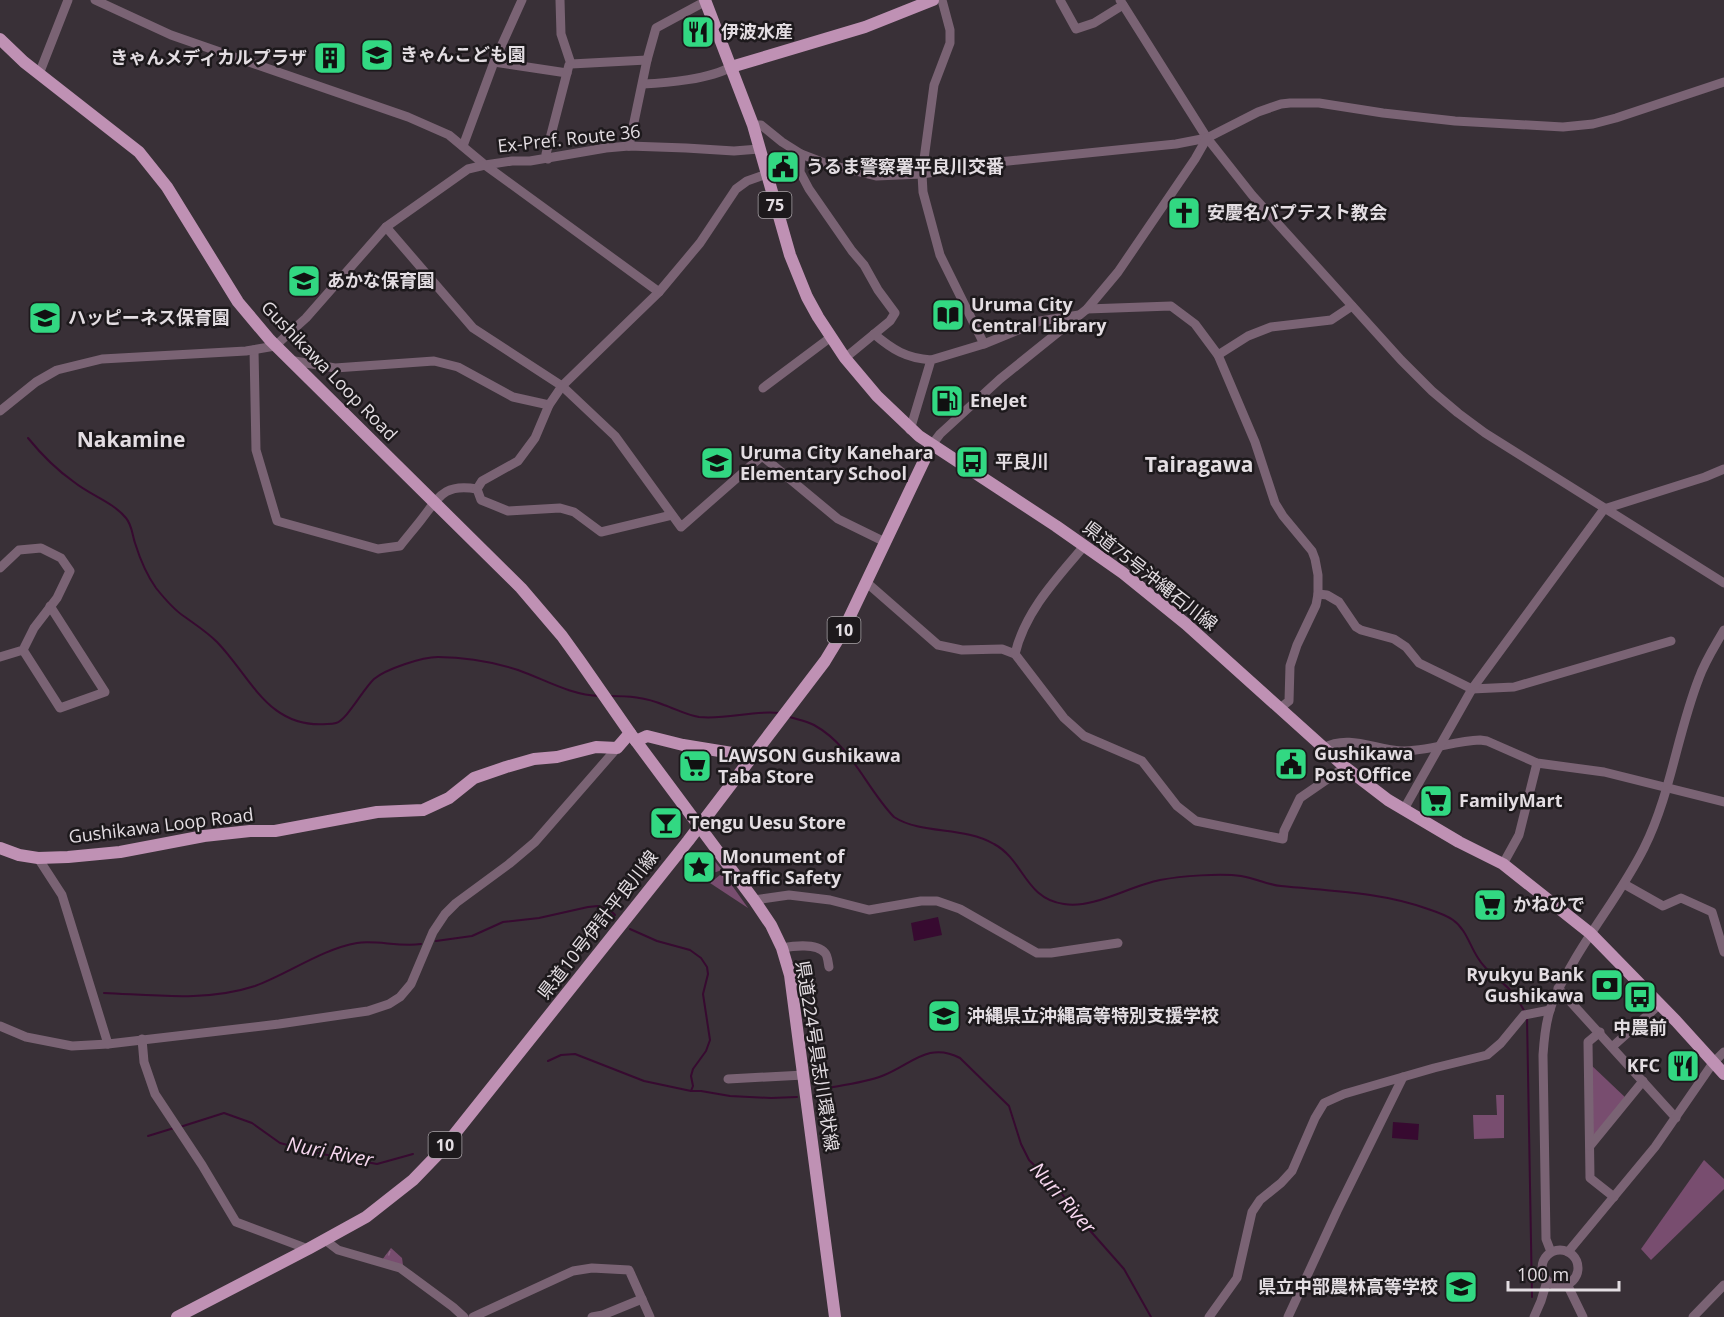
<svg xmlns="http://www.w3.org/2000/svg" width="1724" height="1317" viewBox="0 0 1724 1317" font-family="'Open Sans','Noto Sans JP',sans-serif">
  <defs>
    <pattern id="park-tufts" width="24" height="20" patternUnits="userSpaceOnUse" patternTransform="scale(1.5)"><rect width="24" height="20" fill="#784d6f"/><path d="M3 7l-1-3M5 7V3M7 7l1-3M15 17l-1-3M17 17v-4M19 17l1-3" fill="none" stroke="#8b6683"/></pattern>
  </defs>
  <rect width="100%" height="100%" fill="#393037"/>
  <g fill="#784d6f">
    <path d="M1589 1063 1628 1100 1590 1146Z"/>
    <path d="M1496 1095H1504V1138L1474 1139 1473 1115H1497Z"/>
    <path d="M1704 1160 1724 1179V1189L1651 1260 1641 1249Z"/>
  </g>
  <g fill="url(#park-tufts)">
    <path d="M709 854 722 870 707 875 687 859 690 856Z"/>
    <path d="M720 875 726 877 748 908 710 883Z"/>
    <path d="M391 1248 402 1258 403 1265 382 1260Z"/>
  </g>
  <g fill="#370a30">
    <path d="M938 917 942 935 914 941 911 923Z"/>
    <path d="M1393 1122 1419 1124 1418 1140 1392 1138Z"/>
  </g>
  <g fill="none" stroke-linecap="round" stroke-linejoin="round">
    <g stroke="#370a30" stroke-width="2">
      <path d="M28 438C41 454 57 470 74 482 90 495 113 502 126 518 132 525 132 534 135 543 140 559 146 574 156 588 164 598 174 610 185 617 196 625 207 632 217 642 251 677 268 729 327 724 330 724 333 724 336 723 347 720 363 689 374 679 386 669 422 657 438 657 464 657 493 662 518 670 546 680 570 695 600 696"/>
      <path d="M609 696C628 696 645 697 664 705 676 709 686 715 699 717 726 720 753 710 779 713"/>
      <path d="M787 716C795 719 806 721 814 725 852 746 866 788 894 817 922 835 963 826 994 844 1024 860 1025 899 1064 904 1094 909 1129 886 1160 880 1181 876 1221 873 1241 876 1255 878 1268 885 1281 886 1331 891 1381 892 1428 909 1437 912 1446 915 1453 920 1466 929 1470 946 1478 958 1486 972 1500 979 1510 990 1516 996 1521 1005 1525 1012"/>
      <path d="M630 929 657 941 690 950 701 958 707 967 708 974 703 994 710 1040 706 1051 693 1069 691 1076 693 1086 691 1091"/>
      <path d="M436 941 472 936 503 922 539 918 588 907 598 906 611 911 615 915"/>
      <path d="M104 993C154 995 206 1002 255 986 288 974 322 949 357 943 376 940 399 947 421 944"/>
      <path d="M1527 1017C1528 1111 1531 1204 1532 1297"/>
      <path d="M548 1061 561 1055 575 1054 644 1081 691 1091H701L730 1096 771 1098 797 1097"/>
      <path d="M817 1090C836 1086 864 1083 882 1076 911 1065 928 1041 960 1058L1009 1106 1021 1144 1029 1160 1059 1190 1086 1226 1124 1269 1151 1317"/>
      <path d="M180 1127 224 1113 252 1123 280 1143 322 1154 377 1164 413 1154"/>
      <path d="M148 1136 174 1128"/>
    </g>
    <g stroke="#7a6374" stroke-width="9">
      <path d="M95 0 171 35 408 117 449 135 485 165 512 161H530L606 148 629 146 686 148 734 151 759 149"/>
      <path d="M942 0 950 30V43L934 85 922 174 923 192 940 255 984 344"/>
      <path d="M1060 0 1076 29 1094 23 1123 5"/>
      <path d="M1120 0 1207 138 1252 195 1401 360 1432 391 1458 413 1485 433 1724 583"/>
      <path d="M494 62 567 73"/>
      <path d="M571 64 647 60"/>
      <path d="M39 74 68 0"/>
      <path d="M643 84C667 83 710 79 731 67"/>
      <path d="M753 125H761L782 142 801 154 827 164 876 176 922 174 999 162 1176 144 1207 138 1258 112 1281 104 1290 103H1319L1383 113 1455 121 1563 127 1593 124 1616 118 1724 82"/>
      <path d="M463 146 494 62 522 0"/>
      <path d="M629 146 647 60 656 28 706 1"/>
      <path d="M801 154 800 172 809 189 852 251 864 265 878 290 895 313 890 321 845 358"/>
      <path d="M548 159 546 154 569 65 571 64 561 34 560 0"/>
      <path d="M386 227 473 328 562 386 615 436 681 527 762 456 838 519 885 542"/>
      <path d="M1087 309 1171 306 1195 324 1218 355 1255 442 1275 503 1283 516 1312 551 1315 559 1318 575V594L1316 605 1297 645 1290 666 1289 701 1280 708"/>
      <path d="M874 334C893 350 906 358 931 360"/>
      <path d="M254 350 256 450 277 521 378 549 400 546C407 537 414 529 421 520 439 497 444 483 477 489"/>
      <path d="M1218 355 1248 336 1271 327 1331 320 1352 306"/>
      <path d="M289 360 335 368 434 361 458 367 513 397 549 405"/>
      <path d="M763 388 831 337"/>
      <path d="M0 411 36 382 57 370 102 359 246 351 275 346 306 318 386 227 468 169 485 165 659 292"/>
      <path d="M910 430 931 360 984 344 1040 321 1079 315"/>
      <path d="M931 446 940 434 1000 379 1087 309 1118 272 1195 159 1207 138"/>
      <path d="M477 489 482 481 518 461 535 438 549 405 562 386 659 292 700 243 736 189 747 181 767 174"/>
      <path d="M477 489 481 500 508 511 560 508 574 512 601 532 672 515"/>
      <path d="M0 568 19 550 41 548 61 558 70 571 57 598 34 628 23 650 0 657"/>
      <path d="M866 582 938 645 962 650 1002 649 1015 654 1064 718 1084 736 1142 761 1177 806 1196 821 1283 839 1284 831 1300 798 1345 767"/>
      <path d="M1318 594 1327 595 1339 602 1356 627 1361 630 1394 639 1406 647 1419 663 1456 681 1472 689 1514 687 1671 641"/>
      <path d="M23 650 60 708 105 692 50 606"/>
      <path d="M1015 654C1025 611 1057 578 1085 545"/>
      <path d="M1324 748C1348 734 1376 750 1401 751 1429 751 1454 741 1480 740L1487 741 1537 763 1604 772 1724 802"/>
      <path d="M1404 809 1472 689 1604 509 1705 477 1724 469"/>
      <path d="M38 858 62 895 108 1044"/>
      <path d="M1503 864 1519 835 1537 763"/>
      <path d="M1624 884 1663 906 1681 898 1712 912 1724 952"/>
      <path d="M754 900 789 895 830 900 869 910 921 901H937L960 909 1037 953H1051L1118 943"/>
      <path d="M782 948C793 946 817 943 825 953 828 956 828 963 829 967"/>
      <path d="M1558 988 1676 1118"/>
      <path d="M0 1026 26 1037 72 1046 108 1044 279 1024 368 1011 389 1004 400 997 411 984 433 932 445 914 456 903 509 864 535 842 617 748"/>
      <path d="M1600 1032 1588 1042 1590 1178 1614 1197"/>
      <path d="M142 1039 144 1062 155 1094 202 1165 236 1222 308 1249"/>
      <path d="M1612 1047 1660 1004"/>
      <path d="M728 1079 804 1075"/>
      <path d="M1590 1146 1643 1081"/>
      <path d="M325 1240 338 1250 400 1268 453 1307 464 1317"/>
      <circle cx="1560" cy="1268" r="18"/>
      <path d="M1551 1252 1546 1239 1543 1055C1544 1040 1545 1025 1550 1010 1555 992 1565 977 1574 961 1596 923 1624 888 1644 848 1671 794 1677 734 1699 678 1705 661 1715 646 1724 630"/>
      <path d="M1568 1252 1655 1147 1713 1063 1724 1052"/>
      <path d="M1567 1284 1583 1317"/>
      <path d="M473 1317 573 1271 592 1268 629 1270 650 1317"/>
      <path d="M592 1317 603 1315 642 1299"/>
      <path d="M1209 1317 1237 1278 1252 1212 1260 1200 1281 1183 1292 1171 1315 1118 1324 1103 1344 1094 1434 1068 1487 1055 1501 1043 1524 1015 1550 1010"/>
      <path d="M1288 1317 1337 1211 1403 1077"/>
      <path d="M1534 1317 1541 1301 1547 1281"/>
      <path d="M1693 1317 1724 1285"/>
    </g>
    <g stroke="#bf91b4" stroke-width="12">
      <path d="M705 0 753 125 790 255 807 297 818 317 845 358 877 396 919 436 1056 526 1123 573 1186 624 1345 767 1388 800 1459 842 1503 864 1590 933 1676 1021 1724 1074"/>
      <path d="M0 39 24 62 139 152 167 187 238 302 270 340 521 588 562 636 580 661 630 733 754 900 771 925 782 948 790 975 835 1317"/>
      <path d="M731 67 865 27 933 0"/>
      <path d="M636 741 647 736 683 745 738 754 749 761"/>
      <path d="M0 848 19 855 38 858 68 857 120 852 204 836 250 831H275L377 812 423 810 449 798 474 778 506 767 534 759 557 757 596 747 617 748 630 733"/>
      <path d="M177 1317 308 1249 366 1217 413 1180 441 1151 688 841 825 661 842 633 931 446"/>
    </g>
  </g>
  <defs>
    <g id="restaurant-square" transform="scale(1.725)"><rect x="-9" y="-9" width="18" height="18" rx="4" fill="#32d882" stroke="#1d191c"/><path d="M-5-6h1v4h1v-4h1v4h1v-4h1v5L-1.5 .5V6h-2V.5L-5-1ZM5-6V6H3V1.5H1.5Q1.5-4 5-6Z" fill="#111"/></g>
    <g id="school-square" transform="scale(1.725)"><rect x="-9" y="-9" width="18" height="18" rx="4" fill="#32d882" stroke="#1d191c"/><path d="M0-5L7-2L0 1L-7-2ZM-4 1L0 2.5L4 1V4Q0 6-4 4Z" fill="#111"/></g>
    <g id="building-square" transform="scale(1.725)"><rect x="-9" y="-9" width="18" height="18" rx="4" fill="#32d882" stroke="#1d191c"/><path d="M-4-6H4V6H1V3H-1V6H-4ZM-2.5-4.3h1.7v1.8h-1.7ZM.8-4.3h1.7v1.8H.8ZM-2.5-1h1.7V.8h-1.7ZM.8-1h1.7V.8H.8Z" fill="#111"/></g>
    <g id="civic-square" transform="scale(1.725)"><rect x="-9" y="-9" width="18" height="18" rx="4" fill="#32d882" stroke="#1d191c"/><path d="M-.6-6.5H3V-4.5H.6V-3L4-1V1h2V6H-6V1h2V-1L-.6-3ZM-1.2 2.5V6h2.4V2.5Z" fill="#111"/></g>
    <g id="church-square" transform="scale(1.725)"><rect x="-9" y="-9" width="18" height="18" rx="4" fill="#32d882" stroke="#1d191c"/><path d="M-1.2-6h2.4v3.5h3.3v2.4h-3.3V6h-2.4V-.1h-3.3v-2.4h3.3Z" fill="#111"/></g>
    <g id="library-square" transform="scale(1.725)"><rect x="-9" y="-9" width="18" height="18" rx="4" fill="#32d882" stroke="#1d191c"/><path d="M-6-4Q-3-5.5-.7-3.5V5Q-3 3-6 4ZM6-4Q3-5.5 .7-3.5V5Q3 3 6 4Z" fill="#111"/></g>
    <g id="fuel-square" transform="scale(1.725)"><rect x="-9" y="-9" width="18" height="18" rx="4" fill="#32d882" stroke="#1d191c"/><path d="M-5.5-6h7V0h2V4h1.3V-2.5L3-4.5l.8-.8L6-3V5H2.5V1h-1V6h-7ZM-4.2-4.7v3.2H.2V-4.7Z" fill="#111"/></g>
    <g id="bus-square" transform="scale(1.725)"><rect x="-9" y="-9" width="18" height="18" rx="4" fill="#32d882" stroke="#1d191c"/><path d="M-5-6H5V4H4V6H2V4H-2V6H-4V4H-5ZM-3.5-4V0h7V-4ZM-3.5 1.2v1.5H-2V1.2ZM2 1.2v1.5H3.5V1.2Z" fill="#111"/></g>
    <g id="supermarket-square" transform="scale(1.725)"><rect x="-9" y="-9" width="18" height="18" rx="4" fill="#32d882" stroke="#1d191c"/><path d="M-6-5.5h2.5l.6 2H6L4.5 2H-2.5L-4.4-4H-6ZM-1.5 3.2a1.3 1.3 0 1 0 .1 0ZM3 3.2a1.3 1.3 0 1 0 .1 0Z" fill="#111"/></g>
    <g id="bar-square" transform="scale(1.725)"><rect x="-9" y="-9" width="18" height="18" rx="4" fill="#32d882" stroke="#1d191c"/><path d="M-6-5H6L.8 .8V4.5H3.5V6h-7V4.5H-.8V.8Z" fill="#111"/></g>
    <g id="sight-square" transform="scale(1.725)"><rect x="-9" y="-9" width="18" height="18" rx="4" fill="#32d882" stroke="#1d191c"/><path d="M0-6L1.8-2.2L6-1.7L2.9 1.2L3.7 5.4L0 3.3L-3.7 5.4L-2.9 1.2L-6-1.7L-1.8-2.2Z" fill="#111"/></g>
    <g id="bank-square" transform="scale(1.725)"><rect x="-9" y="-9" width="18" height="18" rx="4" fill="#32d882" stroke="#1d191c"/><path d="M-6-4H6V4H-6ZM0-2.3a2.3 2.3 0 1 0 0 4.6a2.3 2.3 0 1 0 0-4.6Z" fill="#111"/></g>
  </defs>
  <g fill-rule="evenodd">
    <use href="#restaurant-square" x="698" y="32"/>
    <use href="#school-square" x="377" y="55"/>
    <use href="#building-square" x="330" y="58"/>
    <use href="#civic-square" x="783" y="167"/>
    <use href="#church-square" x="1184" y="213"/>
    <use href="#school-square" x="304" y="281"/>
    <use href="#library-square" x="948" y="315"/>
    <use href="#school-square" x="45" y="318"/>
    <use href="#fuel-square" x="947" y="401"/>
    <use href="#bus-square" x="972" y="462"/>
    <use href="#school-square" x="717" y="463"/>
    <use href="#civic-square" x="1291" y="764"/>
    <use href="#supermarket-square" x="695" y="766"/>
    <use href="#supermarket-square" x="1436" y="801"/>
    <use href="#bar-square" x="666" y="823"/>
    <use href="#sight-square" x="699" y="867"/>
    <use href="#supermarket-square" x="1490" y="905"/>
    <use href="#bank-square" x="1607" y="985"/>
    <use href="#bus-square" x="1640" y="997"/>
    <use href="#school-square" x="944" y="1016"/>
    <use href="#restaurant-square" x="1683" y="1066"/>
    <use href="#school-square" x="1461" y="1287"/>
  </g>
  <g text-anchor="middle" stroke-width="5" stroke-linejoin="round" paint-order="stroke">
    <g fill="#1d191c" stroke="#a8a2a7" stroke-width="1.5">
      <rect x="758.5" y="192" width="33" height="26" rx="4.5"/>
      <rect x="827.5" y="617" width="33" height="26" rx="4.5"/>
      <rect x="428.5" y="1132" width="33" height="26" rx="4.5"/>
    </g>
    <g font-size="16" font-weight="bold" fill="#e3dde2">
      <text x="775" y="211">75</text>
      <text x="844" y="636">10</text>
      <text x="445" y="1151">10</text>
    </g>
    <g font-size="18" font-weight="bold" fill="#e3dde2" stroke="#1d191c" text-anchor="start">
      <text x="721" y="38">伊波水産</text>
      <text x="400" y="61">きゃんこども園</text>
      <text x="307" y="64" text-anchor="end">きゃんメディカルプラザ</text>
      <text x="806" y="173">うるま警察署平良川交番</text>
      <text x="1207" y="219">安慶名バプテスト教会</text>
      <text x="327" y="287">あかな保育園</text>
      <text x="971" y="311">Uruma City<tspan x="971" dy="21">Central Library</tspan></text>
      <text x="68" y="324">ハッピーネス保育園</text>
      <text x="970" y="407">EneJet</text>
      <text x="740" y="459">Uruma City Kanehara<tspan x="740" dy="21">Elementary School</tspan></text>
      <text x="995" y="468">平良川</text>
      <text x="1314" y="760">Gushikawa<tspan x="1314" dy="21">Post Office</tspan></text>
      <text x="718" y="762">LAWSON Gushikawa<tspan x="718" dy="21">Taba Store</tspan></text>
      <text x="1459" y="807">FamilyMart</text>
      <text x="689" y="829">Tengu Uesu Store</text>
      <text x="722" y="863">Monument of<tspan x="722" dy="21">Traffic Safety</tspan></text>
      <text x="1513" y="911">かねひで</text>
      <text x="1584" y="981" text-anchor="end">Ryukyu Bank<tspan x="1584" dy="21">Gushikawa</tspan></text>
      <text x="967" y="1022">沖縄県立沖縄高等特別支援学校</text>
      <text x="1640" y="1034" text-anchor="middle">中農前</text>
      <text x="1660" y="1072" text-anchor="end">KFC</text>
      <text x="1438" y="1293" text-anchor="end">県立中部農林高等学校</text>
    </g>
    <g font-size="18" fill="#e3dde2" stroke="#1d191c">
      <text transform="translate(569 139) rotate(-6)" y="6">Ex-Pref. Route 36</text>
      <text transform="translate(329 371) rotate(46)" y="6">Gushikawa Loop Road</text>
      <text transform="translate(1150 576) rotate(38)" y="6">県道75号沖縄石川線</text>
      <text transform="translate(161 826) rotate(-7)" y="6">Gushikawa Loop Road</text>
      <text transform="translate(598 925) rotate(-52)" y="6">県道10号伊計平良川線</text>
      <text transform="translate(817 1056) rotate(81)" y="6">県道224号具志川環状線</text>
    </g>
    <g font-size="20" font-style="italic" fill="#f7d7ef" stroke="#1d191c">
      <text transform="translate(330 1152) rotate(11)" y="7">Nuri River</text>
      <text transform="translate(1063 1198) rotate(49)" y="7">Nuri River</text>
    </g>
    <g font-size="21" font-weight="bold" fill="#e3dde2" stroke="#1d191c">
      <text x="131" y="447">Nakamine</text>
      <text x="1199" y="472">Tairagawa</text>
    </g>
  </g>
  <path d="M1508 1281v9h111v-9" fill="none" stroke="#e3dde2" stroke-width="3"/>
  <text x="1517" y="1281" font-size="18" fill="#e3dde2" stroke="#1d191c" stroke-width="4.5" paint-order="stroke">100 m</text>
</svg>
